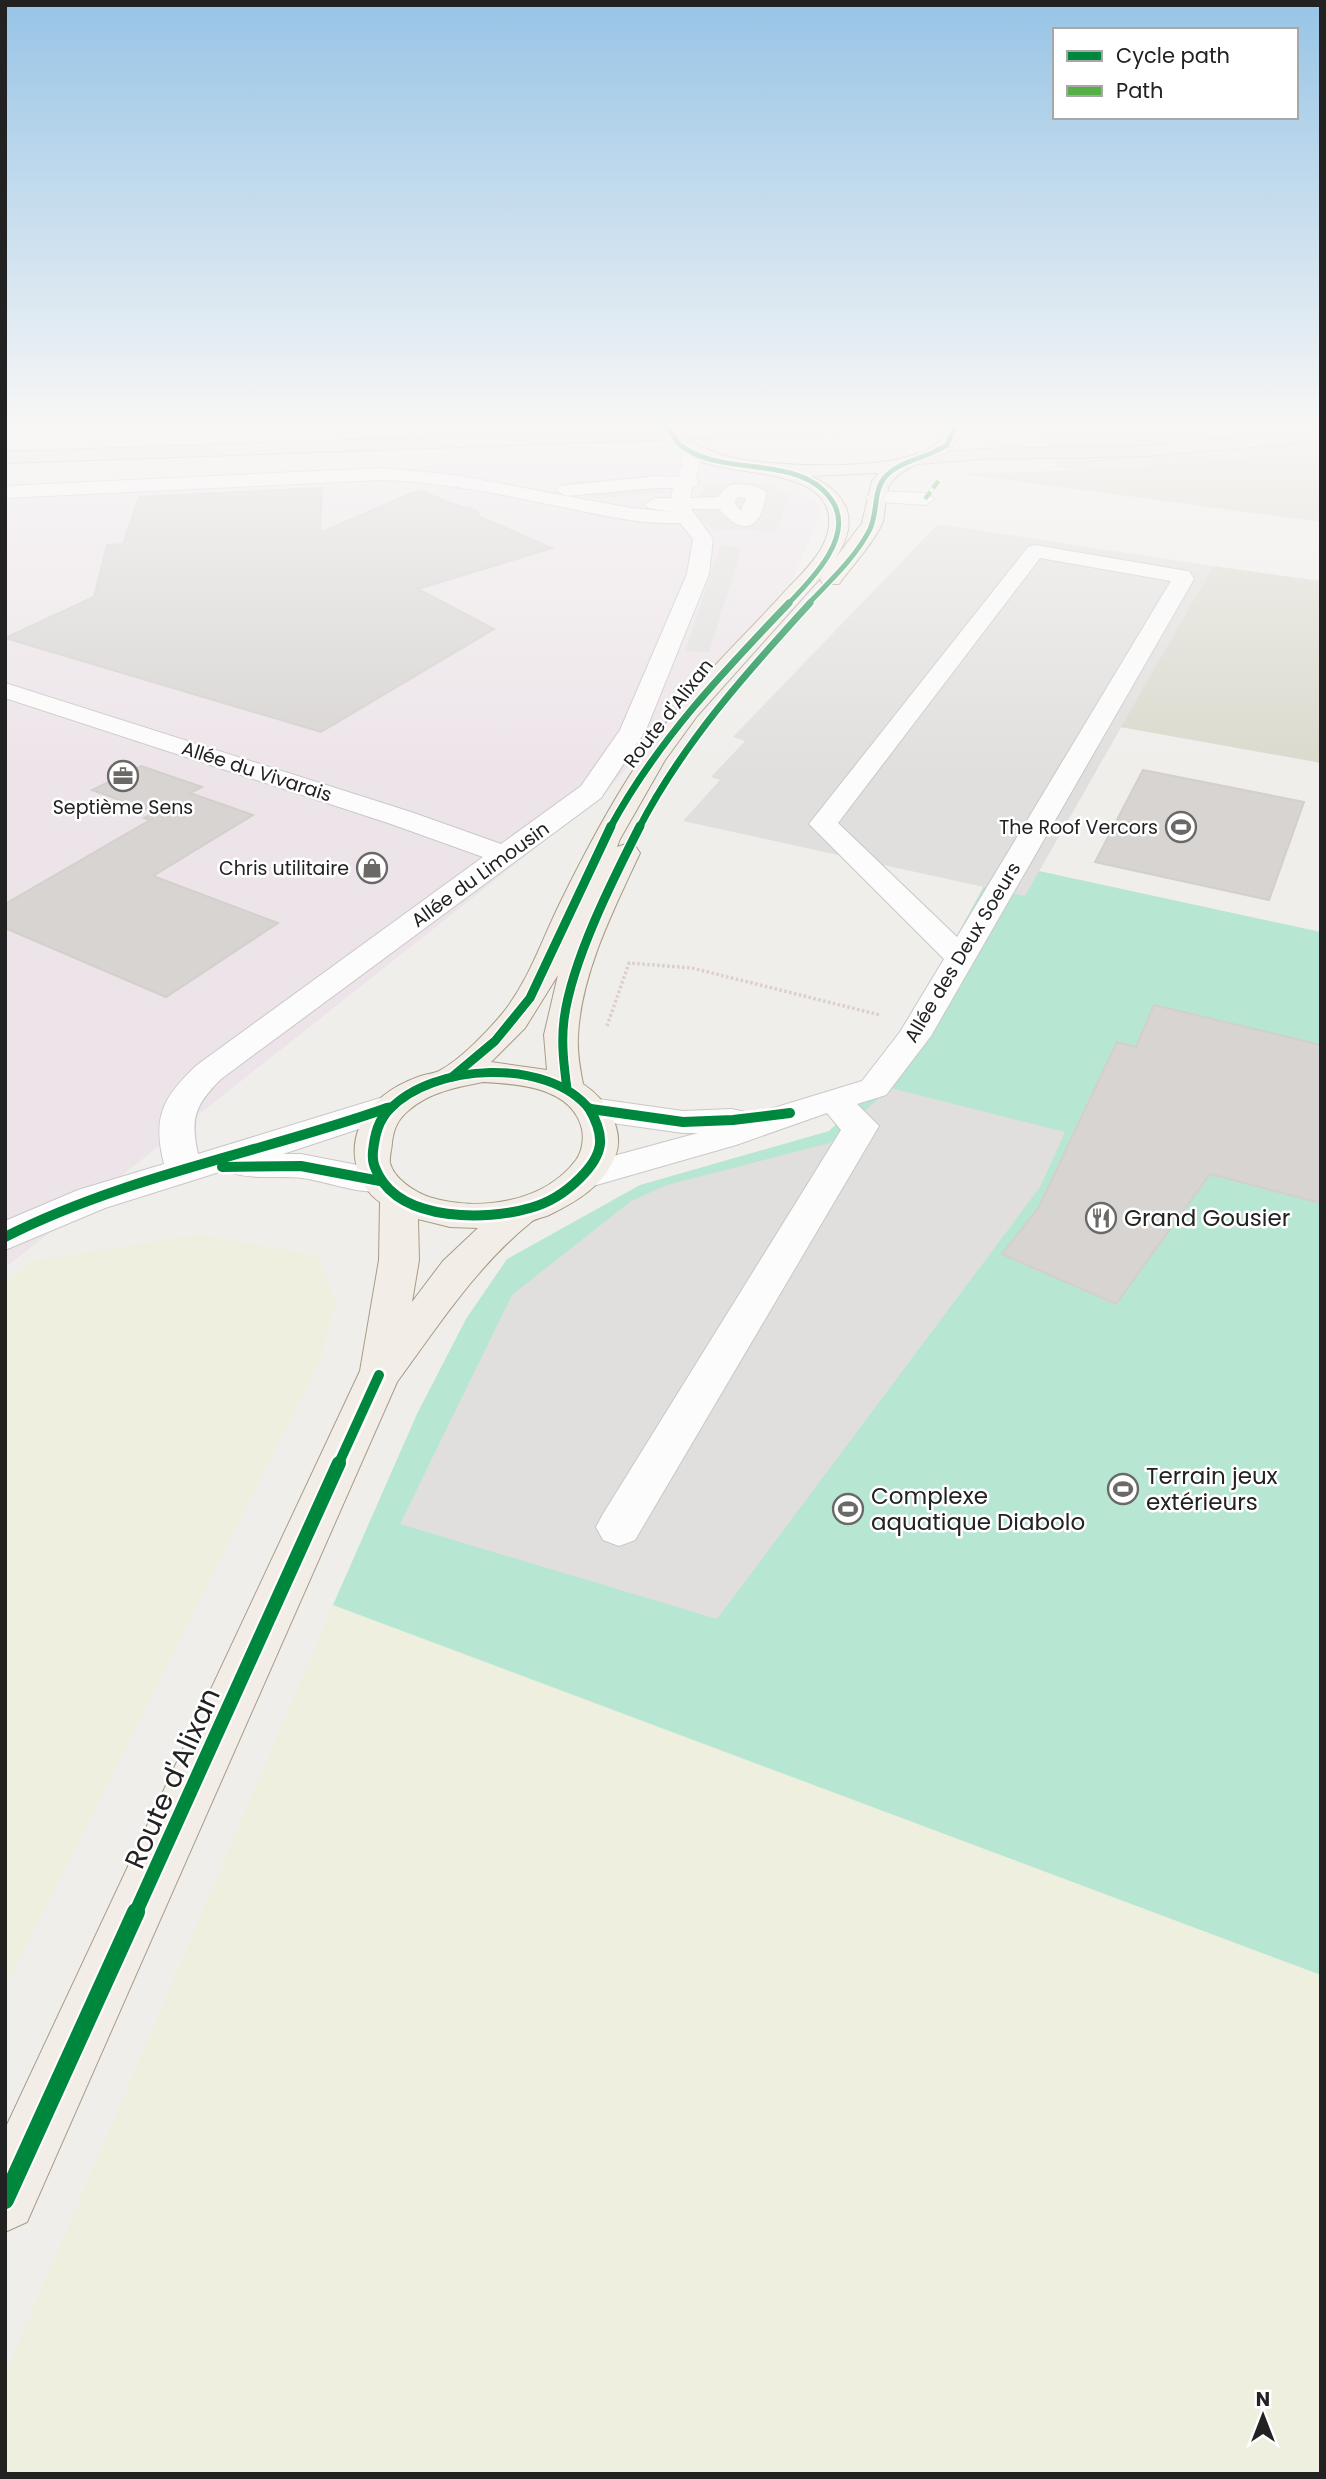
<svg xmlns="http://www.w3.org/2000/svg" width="1326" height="2479" viewBox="0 0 1326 2479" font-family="Poppins,sans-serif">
  <rect width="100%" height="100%" fill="#f0eeeb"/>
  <path fill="#dfdedc" d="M1036 426H1321V453L1085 470 1059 468Z"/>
  <path fill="#ede4e9" d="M645 450 795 483 822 509 793 579 605 793 5 1268V498Z"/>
  <g fill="#d9d9cd">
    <path d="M1321 453V522L963 474 1085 470Z"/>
    <path d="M1213 566 1321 581V763L1120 727Z"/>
  </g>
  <g fill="#efefdf">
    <path d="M199 1234 318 1256 336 1302 320 1361 5 1988V1282L33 1261Z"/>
    <path d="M333 1605 1321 1975V2474H5V2374Z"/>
  </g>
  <path fill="#b7e6d2" d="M997 862 1321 932V1975L333 1605 417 1414 466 1319 507 1259 640 1185 829 1131 874 1088Z"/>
  <g fill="#e0dfde">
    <path d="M646 476 665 478 660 486 665 493 594 499 590 492 578 493 556 487 571 482Z"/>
    <path d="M731 481 777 485 773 492 790 493 777 532 735 529 717 531 700 520 693 498H697L709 485 727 486Z"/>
    <path d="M938 524 1213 566 1025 896 683 821 720 780 711 777 745 741 733 737Z"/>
    <path d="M720 546 742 547 709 652 685 651Z"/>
    <path d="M890 1088 1065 1132 1040 1187 717 1619 400 1524 512 1295 631 1201 667 1185 830 1143Z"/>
  </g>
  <g fill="#d7d4d2" stroke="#d3d0cc" stroke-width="2">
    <path d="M322 488 320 533 407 495 422 491 452 504 476 510 480 517 552 548 418 589 494 629 321 732 5 638 94 597 107 545 123 544 139 497Z"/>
    <path d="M141 766 202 787 190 793 253 815 153 876 278 923 166 997 5 928V904L150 820 144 818 160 809 153 812 92 790Z"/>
    <path d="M1143 770 1304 802 1269 900 1095 862Z"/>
    <path d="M1154 1005 1321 1045V1203L1210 1174 1116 1304 1002 1254 1039 1207 1117 1042 1136 1047Z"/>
  </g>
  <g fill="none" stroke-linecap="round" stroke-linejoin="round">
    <g stroke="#c9c8c7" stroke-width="2">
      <g id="minor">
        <path d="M691 445 697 446 701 457 696 479 699 483 692 488 690 498 718 497C721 494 723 490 726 487 735 481 760 486 767 493 764 501 763 514 757 520 745 535 727 519 719 509H691L713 539 709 574 646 730 601 798 221 1079C195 1105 190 1118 198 1154L380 1098 392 1095 404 1098 410 1106 404 1114 283 1154H301L393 1172 398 1181 393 1190C364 1197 331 1182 302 1178 279 1175 255 1180 232 1173L229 1169 105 1208 5 1250V1221L78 1190 164 1164C152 1117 163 1097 197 1065L483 857 391 824 5 698V683L411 812 501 844 581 786 620 730 687 574 693 539 680 523C637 525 594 513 552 505 496 493 440 482 382 480L5 498V486L382 468 456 475 566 496 556 490 559 486 656 476 678 477 682 464V450ZM656 488H673L671 498H655L645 504 648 508 672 512 631 508 566 496ZM738 497 746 498 741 511 734 503Z"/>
        <path d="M876 491 925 493 935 499 925 505 869 501 866 497Z"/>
        <path d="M1035 545 1181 570 1189 571 1194 579 931 1036 886 1095 857 1104 879 1126 635 1540 619 1546 603 1540 596 1527 603 1514 841 1130 827 1113 736 1145 586 1188 573 1185 568 1176 573 1167 698 1133H683L591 1120 579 1117 573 1109 579 1101 591 1098 683 1111 732 1109 745 1112 747 1116 862 1081 900 1032 944 959 809 824 1028 547ZM1040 558 1171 581 957 937 838 823Z"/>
      </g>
    </g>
    <g stroke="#a79c86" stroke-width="2">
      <path id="major" d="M946 426H964C943 472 921 452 893 480 884 489 886 509 883 521 877 539 851 567 839 584H823L820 579 823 575 697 716 665 760 620 839 617 847 626 844 636 847 640 853C614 909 581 973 578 1036 577 1052 580 1069 583 1084 606 1099 626 1130 615 1157 603 1186 576 1202 549 1215 543 1218 535 1218 530 1223 476 1267 438 1326 397 1382L27 2222 5 2232V2129L360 1371 379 1260 380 1202C357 1186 348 1152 360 1126 371 1101 393 1086 418 1077 425 1074 433 1074 439 1071 460 1060 487 1032 502 1014 529 981 542 939 561 901 596 830 634 760 686 698 718 660 754 626 787 589 799 577 812 564 821 549 828 537 832 521 827 508 809 460 700 482 670 443L679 438C696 442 711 453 729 457 769 467 911 474 939 441 942 438 944 431 946 426ZM879 473 872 481 862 523 835 559C860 522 850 495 811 476ZM558 975 544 1035 547 1070 491 1062 525 1028ZM483 1082C518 1084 572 1087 582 1129 584 1139 582 1152 576 1160 544 1203 478 1212 429 1197 415 1192 394 1179 390 1163 389 1157 392 1148 392 1142 394 1128 398 1119 409 1110 430 1092 457 1087 483 1082ZM418 1219 450 1227 478 1228 443 1261 412 1302 419 1260Z"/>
    </g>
    <g stroke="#c5a2ac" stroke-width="2">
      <g id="highway">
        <path d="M752 426H921L913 431 5 463V452Z"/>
        <path d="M1321 431V441L1147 456 982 459 919 464 910 459 919 454 982 449 1147 446Z"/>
      </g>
    </g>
    <path stroke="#dccecd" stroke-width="3.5" stroke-dasharray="2.5 2.5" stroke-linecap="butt" d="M607 1026 629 963 692 968 880 1015"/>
    <use href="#minor" fill="#fdfcfc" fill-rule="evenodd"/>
    <use href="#major" fill="#f3ede7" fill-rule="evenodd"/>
    <use href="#highway" fill="#ece0e2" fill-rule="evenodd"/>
    <g stroke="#a79c86" stroke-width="20" stroke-linecap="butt">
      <path id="major-bridge" d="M667 426 679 443"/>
    </g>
    <use href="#major-bridge" stroke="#f3ede7" stroke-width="19"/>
    <path stroke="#55b145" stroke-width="4.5" stroke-dasharray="9 4.5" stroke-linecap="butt" d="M925 499 940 479"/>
    <g stroke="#fff" stroke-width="8">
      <g id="cycleway-far5">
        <path d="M667 426C671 431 674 439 679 444 721 480 804 451 834 504 853 539 810 581 788 604"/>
        <path d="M808 604C830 581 856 557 870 529 878 512 873 491 885 477 900 460 928 458 947 445L955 426"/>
      </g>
    </g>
    <g stroke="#fff" stroke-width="10">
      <g id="cycleway-far4">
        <path d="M610 828C657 741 722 673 789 603"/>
        <path d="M639 828C683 743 746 673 810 603"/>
      </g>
    </g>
    <g stroke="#fff" stroke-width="12">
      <g id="cycleway-far3">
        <path d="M452 1077 495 1041 530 998 611 826"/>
        <path d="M567 1089C564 1066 561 1043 564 1020 571 962 613 879 640 826"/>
        <path d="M591 1109 595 1110"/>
        <path d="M382 1110 389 1107"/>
        <path d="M389 1110C432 1063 549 1057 590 1110"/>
      </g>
    </g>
    <g stroke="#fff" stroke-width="15">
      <g id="cycleway-far2">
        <path d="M390 1108C378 1121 375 1134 373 1151 372 1162 374 1166 379 1176 404 1221 486 1221 530 1208 549 1203 566 1192 580 1178 604 1154 606 1137 589 1108"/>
        <path d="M591 1109 683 1122 733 1120 790 1113"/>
        <path d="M222 1167 301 1166 380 1181"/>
        <path d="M5 1237C125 1176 260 1153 387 1108"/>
        <path d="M338 1465 379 1375"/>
      </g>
    </g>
    <g stroke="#fff" stroke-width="18">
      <path id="cycleway-far1" d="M135 1914 339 1463"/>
    </g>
    <g stroke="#fff" stroke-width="22">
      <path id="cycleway" d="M5 2200 136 1912"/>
    </g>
    <use href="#cycleway-far5" stroke="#00873e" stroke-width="5"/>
    <use href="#cycleway-far4" stroke="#00873e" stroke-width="7"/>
    <use href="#cycleway-far3" stroke="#00873e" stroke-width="9"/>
    <use href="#cycleway-far2" stroke="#00873e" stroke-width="10"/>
    <use href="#cycleway-far1" stroke="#00873e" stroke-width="14"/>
    <use href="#cycleway" stroke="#00873e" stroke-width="18"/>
  </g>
  <linearGradient id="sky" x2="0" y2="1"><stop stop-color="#97c4e6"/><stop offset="0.55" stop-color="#f8f7f6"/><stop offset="1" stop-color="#f8f7f6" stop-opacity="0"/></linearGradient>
  <rect width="1326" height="773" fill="url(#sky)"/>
  <defs>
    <g id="office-ring" transform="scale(1.575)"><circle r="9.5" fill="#fff" stroke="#6a6968" stroke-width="1.5"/><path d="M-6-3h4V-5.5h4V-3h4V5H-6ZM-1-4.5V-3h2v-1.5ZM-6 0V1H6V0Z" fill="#6a6968"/></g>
    <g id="stadium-ring" transform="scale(1.575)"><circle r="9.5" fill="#fff" stroke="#6a6968" stroke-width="1.5"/><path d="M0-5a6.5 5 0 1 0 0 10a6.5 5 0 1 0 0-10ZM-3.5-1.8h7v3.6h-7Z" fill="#6a6968"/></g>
    <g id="shop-ring" transform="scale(1.575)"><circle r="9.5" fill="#fff" stroke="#6a6968" stroke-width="1.5"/><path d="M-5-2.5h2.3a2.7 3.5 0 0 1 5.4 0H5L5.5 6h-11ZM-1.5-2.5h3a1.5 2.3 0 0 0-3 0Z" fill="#6a6968"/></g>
    <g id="restaurant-ring" transform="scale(1.575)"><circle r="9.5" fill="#fff" stroke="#6a6968" stroke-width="1.5"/><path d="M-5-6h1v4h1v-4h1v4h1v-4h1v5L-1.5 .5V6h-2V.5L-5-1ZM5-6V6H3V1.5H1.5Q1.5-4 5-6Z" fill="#6a6968"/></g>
  </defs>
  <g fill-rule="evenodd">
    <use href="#office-ring" x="123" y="776"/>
    <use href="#stadium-ring" x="1181" y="827"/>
    <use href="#shop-ring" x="372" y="868"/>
    <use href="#restaurant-ring" x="1101" y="1218"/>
    <use href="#stadium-ring" x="1123" y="1489"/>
    <use href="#stadium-ring" x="848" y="1509"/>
  </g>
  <g text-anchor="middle" stroke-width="5" stroke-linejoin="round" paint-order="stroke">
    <g font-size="19" fill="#222" stroke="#fff">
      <text transform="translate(668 713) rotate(-52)" y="7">Route d'Alixan</text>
      <text transform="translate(257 771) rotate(18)" y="7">Allée du Vivarais</text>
      <text transform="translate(480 874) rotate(-36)" y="7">Allée du Limousin</text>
      <text transform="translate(962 952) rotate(-59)" y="7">Allée des Deux Soeurs</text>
    </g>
    <g font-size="19" fill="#222" stroke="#fff" text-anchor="end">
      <text x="123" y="814" text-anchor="middle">Septième Sens</text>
      <text x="1158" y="834">The Roof Vercors</text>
      <text x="349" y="875">Chris utilitaire</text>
    </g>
    <g font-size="23" fill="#222" stroke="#fff" text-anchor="start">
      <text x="1124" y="1226">Grand Gousier</text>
      <text x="1146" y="1484">Terrain jeux<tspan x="1146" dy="26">extérieurs</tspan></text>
      <text x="871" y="1504">Complexe<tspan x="871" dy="26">aquatique Diabolo</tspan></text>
    </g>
    <g font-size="28" fill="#222" stroke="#fff">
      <text transform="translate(172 1778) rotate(-66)" y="10">Route d'Alixan</text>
    </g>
  </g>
  <rect width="1326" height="2479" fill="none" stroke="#222222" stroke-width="14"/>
  <rect x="1053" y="28" width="245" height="91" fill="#ffffff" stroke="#a7a7a7" stroke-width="2"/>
  <rect x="1067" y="51" width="35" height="10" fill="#00873e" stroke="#a7a7a7" stroke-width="2"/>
  <text x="1116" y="63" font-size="21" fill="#222222">Cycle path</text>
  <rect x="1067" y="86" width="35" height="10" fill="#55b145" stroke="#a7a7a7" stroke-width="2"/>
  <text x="1116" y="98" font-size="21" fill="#222222">Path</text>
  <g transform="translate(1263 2416)" stroke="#ffffff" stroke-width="5" paint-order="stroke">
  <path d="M0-5L12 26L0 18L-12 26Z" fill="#222222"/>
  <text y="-10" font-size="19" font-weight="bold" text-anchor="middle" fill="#222222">N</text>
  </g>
</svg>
